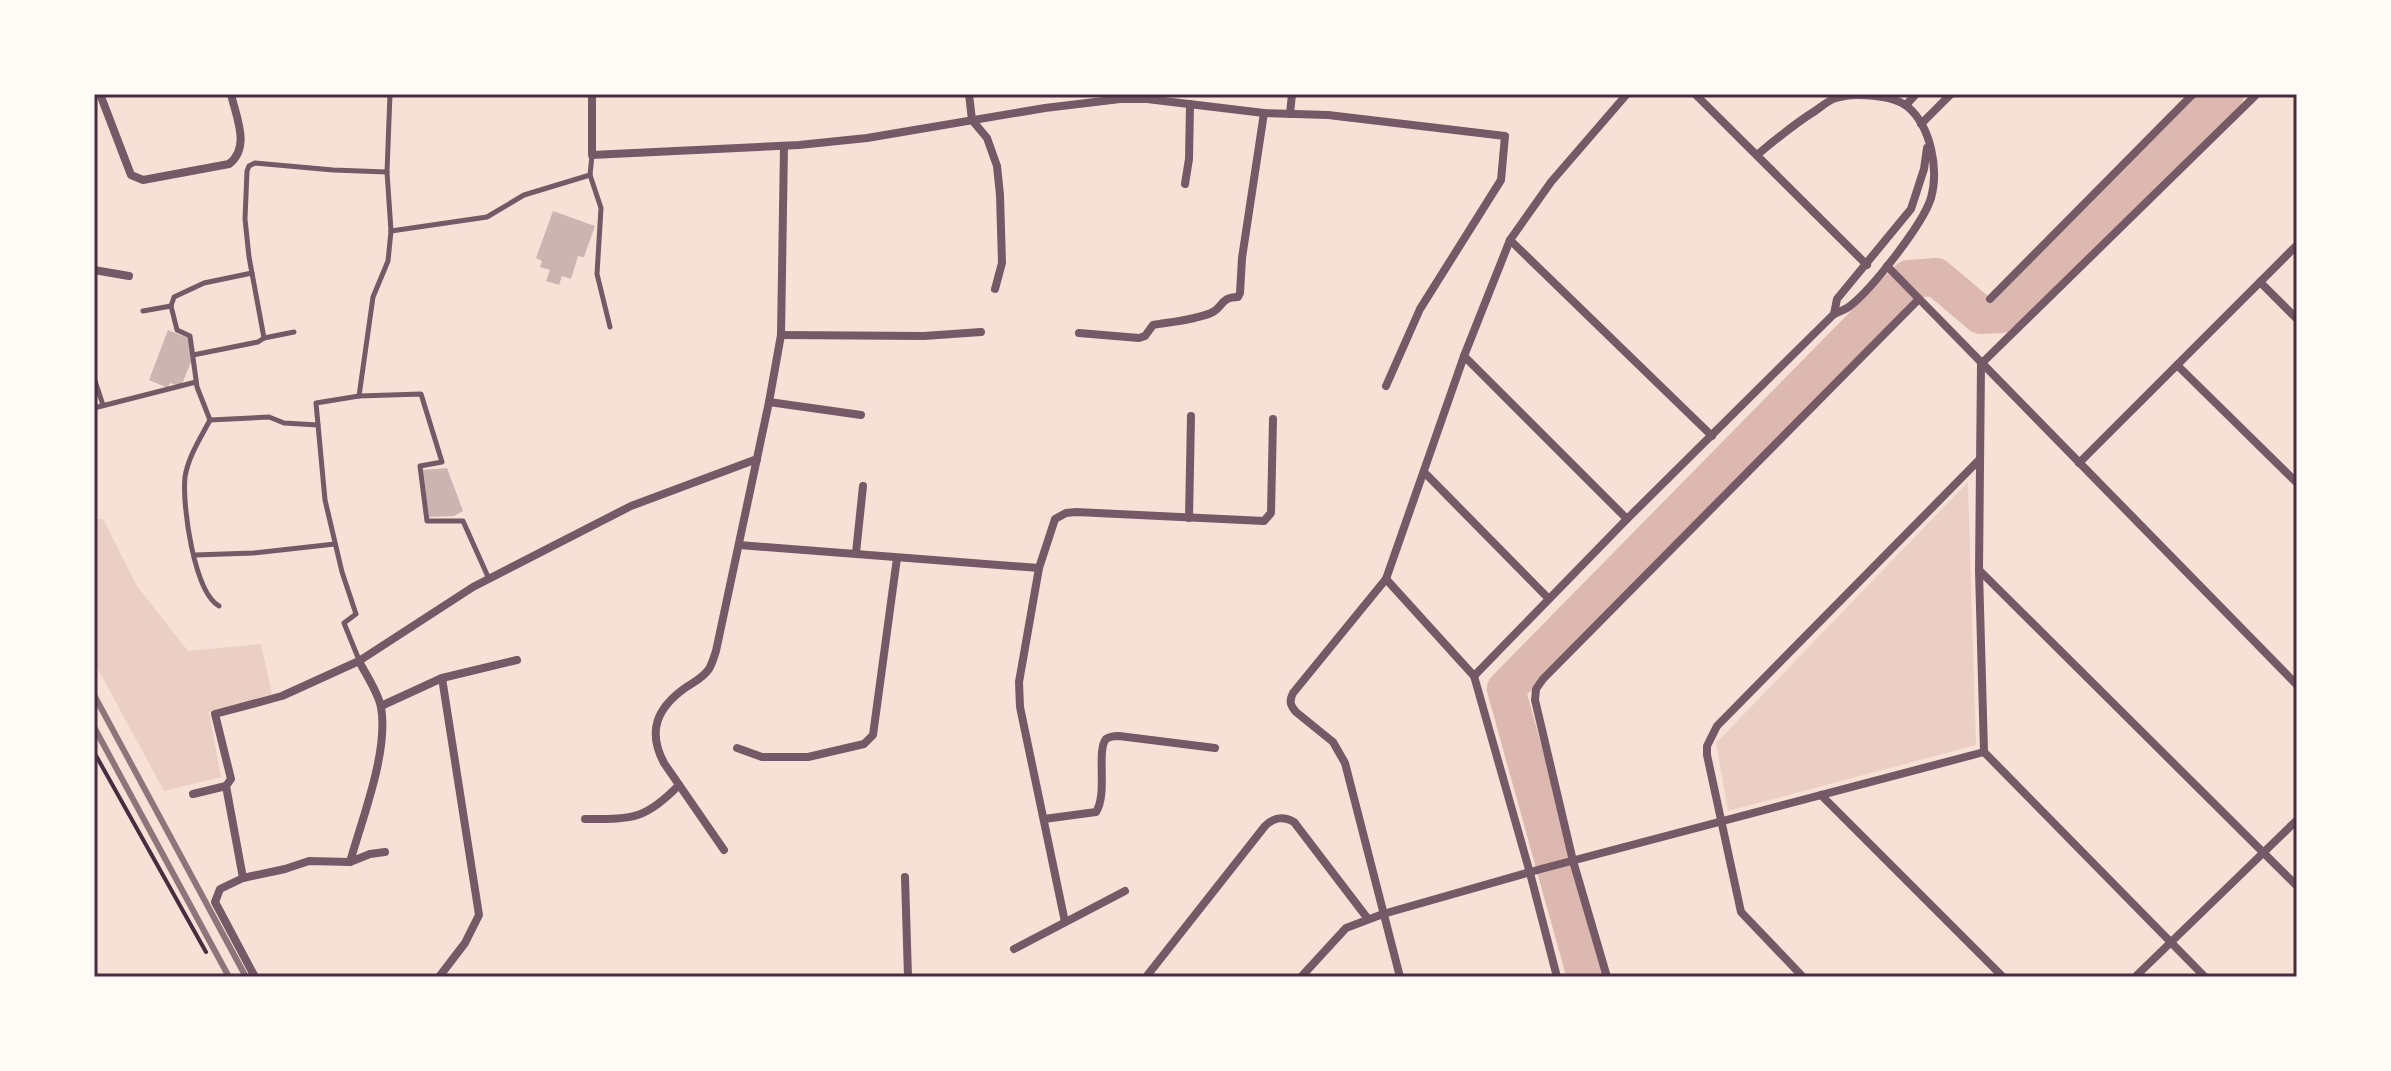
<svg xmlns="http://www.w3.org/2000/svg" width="2391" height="1071" viewBox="0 0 2391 1071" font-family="'PT Sans',sans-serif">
  <rect width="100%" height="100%" fill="#f7e1d7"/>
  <g fill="#ebcfc5">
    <path d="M1968 482 1976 745 1728 811 1716 743Z"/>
    <path d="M94 519H103L137 586 188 651 261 644 272 694 209 712 221 777 164 791 94 662Z"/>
  </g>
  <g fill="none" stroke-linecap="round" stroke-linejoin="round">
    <path stroke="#dcb8b0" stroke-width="38" d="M1586 977 1506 689 1909 279 1936 277 1981 315 2002 314 2225 94"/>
  </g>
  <g fill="#ccb4b1">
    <path d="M553 211 595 226 584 257 578 256 571 279 562 276 559 285 546 281 550 270 540 267 542 261 536 258Z"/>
    <path d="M168 330 190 339 193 357 182 384 177 385 170 383 168 388 149 380Z"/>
    <path d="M447 468 463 511 454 516 429 517 423 470Z"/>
  </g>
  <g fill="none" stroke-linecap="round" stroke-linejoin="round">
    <path stroke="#4a2c40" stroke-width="4" d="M94 752 206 952"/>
    <g stroke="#755966" stroke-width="5">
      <path d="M592 155 590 175 601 208 597 274 610 327"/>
      <path d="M391 231 487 217 524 195 590 175"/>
      <path d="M143 311 171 306"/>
      <path d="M264 338 249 257 245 219 247 171 249 166 255 163 333 170 387 172"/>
      <path d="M193 355 258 342 264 338 294 332"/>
      <path d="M94 378 103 405"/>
      <path d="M359 396 373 297 388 261 391 231 387 172 390 94"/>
      <path d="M94 408 196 382"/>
      <path d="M210 420 269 417 284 423 318 425"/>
      <path d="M195 555 253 553 335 544"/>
      <path d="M219 606C194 592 182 505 185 477 188 457 201 437 210 420L197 387 190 336 177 330 171 306 174 297 204 283 252 273"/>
      <path d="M359 660 344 623 356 614 342 572 325 500 316 403 359 396 421 394 442 462 420 466 427 521H463L489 579"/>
    </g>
    <g stroke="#755966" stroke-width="8">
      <path d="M100 94 131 175 143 180 229 164C251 147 236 117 231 94"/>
      <path d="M592 94V155L799 145 867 138 1045 108 1120 99H1147L1264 113 1328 115 1505 136 1501 180 1420 309 1386 386"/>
      <path d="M969 94 972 120 987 138 997 166 1000 195 1002 263 995 289"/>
      <path d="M1695 94 1867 265"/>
      <path d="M1906 105 1916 94"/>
      <path d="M1290 114 1292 94"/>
      <path d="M1921 124 1951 94"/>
      <path d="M1185 184 1189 159 1190 104"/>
      <path d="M1510 240 1712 436"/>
      <path d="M1887 266 2297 685"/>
      <path d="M94 270 129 276"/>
      <path d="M2260 282 2297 319"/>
      <path d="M1990 299 2193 94"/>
      <path d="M1834 314 1837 299 1911 209 1924 169 1927 148"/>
      <path d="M1079 333 1139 338 1145 336 1153 325C1171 322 1194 320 1211 313 1223 308 1220 297 1238 297L1240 293 1242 258 1264 113"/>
      <path d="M781 335 924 336 981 332"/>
      <path d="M1464 356 1627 519"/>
      <path d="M2177 365 2297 483"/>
      <path d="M769 402 861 415"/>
      <path d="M2079 463 2297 245"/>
      <path d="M1424 472 1549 599"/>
      <path d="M1189 518 1191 416"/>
      <path d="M739 545 1039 568"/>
      <path d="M856 553 863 486"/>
      <path d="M1980 571 2297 886"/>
      <path d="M1386 579 1474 676 1530 873 1557 977"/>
      <path d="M1474 676 1627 519 1834 314C1839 312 1846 309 1850 306 1872 289 1923 224 1931 198 1939 169 1931 127 1908 107 1894 95 1853 92 1836 98 1829 100 1822 106 1815 111 1794 124 1776 139 1757 155"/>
      <path d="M381 706 442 678 517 660"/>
      <path d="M737 748 762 757H808L864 744 873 735 897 558"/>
      <path d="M1984 752 1979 571 1981 364 2257 94"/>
      <path d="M1984 752 2205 977"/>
      <path d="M193 794 226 786"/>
      <path d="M1821 795 2003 977"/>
      <path d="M585 819C633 819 645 820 679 785"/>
      <path d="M1044 819 1096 812C1108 794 1096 751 1106 739 1110 736 1114 736 1119 736L1215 748"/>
      <path d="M724 850 664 763C647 731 657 708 685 688 694 682 703 678 709 669 712 664 714 657 716 651L769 402 781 335 784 146"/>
      <path d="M350 862C362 819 389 751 381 707 378 692 366 675 359 661"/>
      <path d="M905 877 908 977"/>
      <path d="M243 878 226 786 231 779 215 714 282 696 359 661 473 587 631 506 757 459"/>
      <path d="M1065 922 1020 707 1019 682 1039 568 1055 519 1066 513 1076 512 1264 521 1271 513 1273 419"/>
      <path d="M1014 949 1125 891"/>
      <path d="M255 977 215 902 220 889 243 878 285 869 309 861 350 862 370 854 385 852"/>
      <path d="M439 977 465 943 479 915 442 678"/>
      <path d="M1146 977 1265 826C1274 817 1283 816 1294 822L1368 919"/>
      <path d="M1301 977 1346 928 1383 914 1541 869 1984 752"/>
      <path d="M1400 977 1345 763 1333 742 1296 712C1290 705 1289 701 1293 693L1386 579 1464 356 1510 240 1551 182 1627 94"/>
      <path d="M1607 977 1573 861 1535 700 1536 689 1543 679 1918 300"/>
      <path d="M1803 977 1741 912 1707 755V746L1717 726 1979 460"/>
      <path d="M2135 977 2297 820"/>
    </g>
    <g stroke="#8f747c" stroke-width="6">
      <path d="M94 695 246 977"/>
      <path d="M94 727 229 977"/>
    </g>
  </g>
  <rect width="2391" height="1071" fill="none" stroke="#fffaf5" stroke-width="192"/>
  <rect x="96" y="96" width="2199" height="879" fill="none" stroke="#4a2c40" stroke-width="3"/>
</svg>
